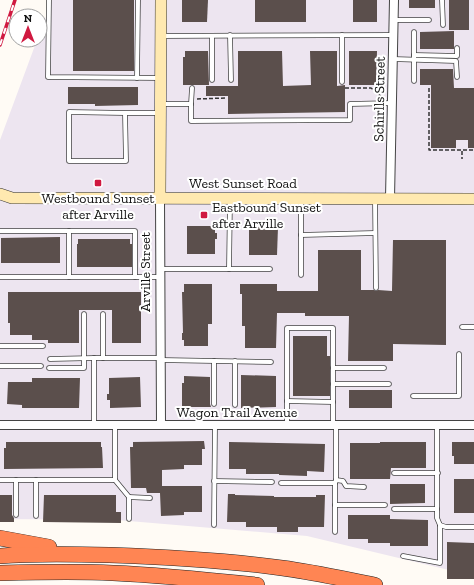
<svg xmlns="http://www.w3.org/2000/svg" width="474" height="585" viewBox="0 0 474 585" font-family="'Zilla Slab',serif">
  <rect width="100%" height="100%" fill="#fffbf5"/>
  <path fill="#ede5f0" d="M52 0H474V576L307 536 117 520 0 519V140L37 40H40V33Z"/>
  <g fill="#5b4f4c">
    <rect x="73" y="0" width="61" height="71"/>
    <path d="M182 0H208L207 22H182Z"/>
    <rect x="255" y="0" width="51" height="22"/>
    <rect x="353" y="0" width="24" height="22"/>
    <rect x="409" y="0" width="26" height="8"/>
    <rect x="449" y="0" width="20" height="30"/>
    <path d="M454 31V49H420V32Z"/>
    <path d="M185 51H208L209 85H183V57H185Z"/>
    <path d="M238 51H282L283 86 311 85 310 51H337V86L345 85V112L228 114V96H206V86H238Z"/>
    <path d="M349 51H377L376 85H349Z"/>
    <path d="M420 69H453L454 88H474V148H468V140H456V148H431V85H420Z"/>
    <path d="M68 87H138V105L95 106V104H68Z"/>
    <path d="M187 226H215V233H217V239H215V254H187Z"/>
    <path d="M249 227H278L277 255H249Z"/>
    <path d="M60 237V263H1V238Z"/>
    <path d="M78 239H130V244H132V267H77V244H78Z"/>
    <path d="M393 240H446V345L393 344V361H348L349 316H305V313H277L276 348H245V326H242V294H240V284H277V291H318V250H361V290H374L376 291 378 290 392 291Z"/>
    <path d="M184 284H212V324H208V346H184V340H182V333H183L182 292H184Z"/>
    <path d="M8 292H141V343H112V310H79V343H48V340H32V335H10V323H8Z"/>
    <path d="M293 336H327V356H330V396H293Z"/>
    <path d="M241 375 276 376V407L241 408Z"/>
    <path d="M184 376 210 377V404L211 407H182V383H184Z"/>
    <path d="M140 377 141 407 110 408V400H107V394H109V378Z"/>
    <path d="M32 378H80L79 408H22V405L7 404 8 382H32Z"/>
    <rect x="349" y="390" width="43" height="18"/>
    <path d="M204 441 205 449H202V465H184V469L162 470V486H202V512H184V515L161 516 160 493H147L146 488H131L130 447H133V442Z"/>
    <path d="M6 442H101V447H102L103 468 4 469V448H6Z"/>
    <path d="M229 442 325 444 324 472 307 471V476L279 475V474H246V469H229Z"/>
    <path d="M380 442H426V468H391L390 479H350V443H380Z"/>
    <path d="M452 442H474V464H454V456H452Z"/>
    <rect x="454" y="479" width="20" height="34"/>
    <path d="M390 484H425V503L390 504Z"/>
    <path d="M228 494H235V495L274 496V497H316V495H325L324 527H298V532H277V527H246V522H227Z"/>
    <path d="M0 495H12V515L14 518V522H0Z"/>
    <path d="M44 495H116V512H121V523L43 522Z"/>
    <path d="M348 515H390V519L428 520V546H390V543H368V539H348Z"/>
    <path d="M447 542 474 543V579H447Z"/>
  </g>
  <g fill="none" stroke-linecap="round" stroke-linejoin="round">
    <g stroke="#444" stroke-width="5.5">
      <g id="lane">
        <path d="M49 0 48 77 160 78"/>
        <path d="M442 0 443 25"/>
        <path d="M394 20H429"/>
        <path d="M414 32V81"/>
        <path d="M230 35 231 80"/>
        <path d="M342 35V82"/>
        <path d="M161 36 393 35"/>
        <path d="M414 55 457 56V48"/>
        <path d="M393 59 456 61 457 77"/>
        <path d="M137 78 138 0"/>
        <path d="M212 80V36"/>
        <path d="M161 104H191L192 88"/>
        <path d="M191 104V121L350 120V104L392 103"/>
        <path d="M125 113 69 112V161H126L125 113H160"/>
        <path d="M375 199 376 288"/>
        <path d="M230 200 229 269H270"/>
        <path d="M0 231H135V277"/>
        <path d="M69 231V277"/>
        <path d="M301 235 375 233"/>
        <path d="M160 269H229"/>
        <path d="M301 275V200"/>
        <path d="M0 277H160"/>
        <path d="M103 314V358"/>
        <path d="M462 327H474"/>
        <path d="M0 346H43"/>
        <path d="M50 359 94 358"/>
        <path d="M161 360 271 362"/>
        <path d="M0 366H41"/>
        <path d="M49 368H84V314"/>
        <path d="M333 368H384"/>
        <path d="M333 384H389"/>
        <path d="M413 396H459V354"/>
        <path d="M287 401 333 402"/>
        <path d="M214 404V361"/>
        <path d="M235 405V361"/>
        <path d="M94 425V358H161"/>
        <path d="M287 425V328H333V425"/>
        <path d="M394 473H438"/>
        <path d="M0 480H115V425"/>
        <path d="M16 480V515"/>
        <path d="M115 480 129 497V519"/>
        <path d="M336 480 343 481 346 486 364 487"/>
        <path d="M214 481 272 482"/>
        <path d="M281 483H335"/>
        <path d="M129 497 150 498"/>
        <path d="M335 505H385"/>
        <path d="M394 509H437V425"/>
        <path d="M36 516V480"/>
        <path d="M214 525 215 425"/>
        <path d="M440 525 446 527H474"/>
        <path d="M335 532V483L336 480V425"/>
        <path d="M403 556 440 563V525L437 518V509"/>
      </g>
    </g>
    <g stroke="#444" stroke-width="10">
      <g id="street">
        <path d="M160 198 161 425"/>
        <path d="M390 198 394 0"/>
        <path d="M0 425H474"/>
      </g>
    </g>
    <g stroke="#333" stroke-width="12">
      <g id="secondary">
        <path d="M0 194 12 198 474 199"/>
        <path d="M160 198 161 0"/>
      </g>
    </g>
    <g stroke="#222" stroke-width="16">
      <g id="highway">
        <path d="M0 538 49 547"/>
        <path d="M0 556C36 553 73 554 109 555 167 557 225 560 282 568 313 572 344 579 375 585"/>
        <path d="M0 573C38 572 76 571 113 573 161 575 209 580 257 585"/>
      </g>
    </g>
    <g stroke="#333" stroke-width="1.5" stroke-dasharray="4 2" stroke-linecap="butt">
      <path d="M345 88H371L383 98"/>
      <path d="M429 88V150H474"/>
      <path d="M197 99 225 98"/>
      <path d="M462 151V159"/>
    </g>
    <use href="#lane" stroke="#fff" stroke-width="4"/>
    <use href="#street" stroke="#fff" stroke-width="8"/>
    <use href="#secondary" stroke="#ffe9b0" stroke-width="11"/>
    <use href="#highway" stroke="#ff8553" stroke-width="15"/>
    <g stroke="#d01940" stroke-width="3.5">
      <path id="rail" d="M0 45 15 0"/>
    </g>
    <use href="#rail" stroke="#fff" stroke-width="2" stroke-dasharray="6" stroke-linecap="butt"/>
  </g>
  <g fill="#d01940" stroke="#fff" stroke-width="1.5">
    <rect x="94" y="179" width="8" height="8" rx="2"/>
    <rect x="200" y="211" width="8" height="8" rx="2"/>
  </g>
  <g text-anchor="middle" stroke-width="4" stroke-linejoin="round" paint-order="stroke">
    <g font-size="14" fill="#111" stroke="#fff">
      <text transform="translate(379 99) rotate(-89)" y="5">Schirlls Street</text>
      <text x="243" y="188">West Sunset Road</text>
      <text transform="translate(145 272) rotate(-90)" y="5">Arville Street</text>
      <text x="237" y="417">Wagon Trail Avenue</text>
    </g>
    <g font-size="14" fill="#111" stroke="#fff">
      <text x="98" y="203">Westbound Sunset<tspan x="98" dy="16">after Arville</tspan></text>
      <text x="212" y="212" text-anchor="start">Eastbound Sunset<tspan x="212" dy="16">after Arville</tspan></text>
    </g>
  </g>
  <g transform="translate(28 28)"><circle r="19" fill="#ffffff" stroke="#a0a0a0"/>
  <path d="M0-3L7 15L0 10L-7 15Z" fill="#d01940"/>
  <text y="-6" font-size="11" font-weight="bold" text-anchor="middle" fill="#111111">N</text>
  </g>
</svg>
